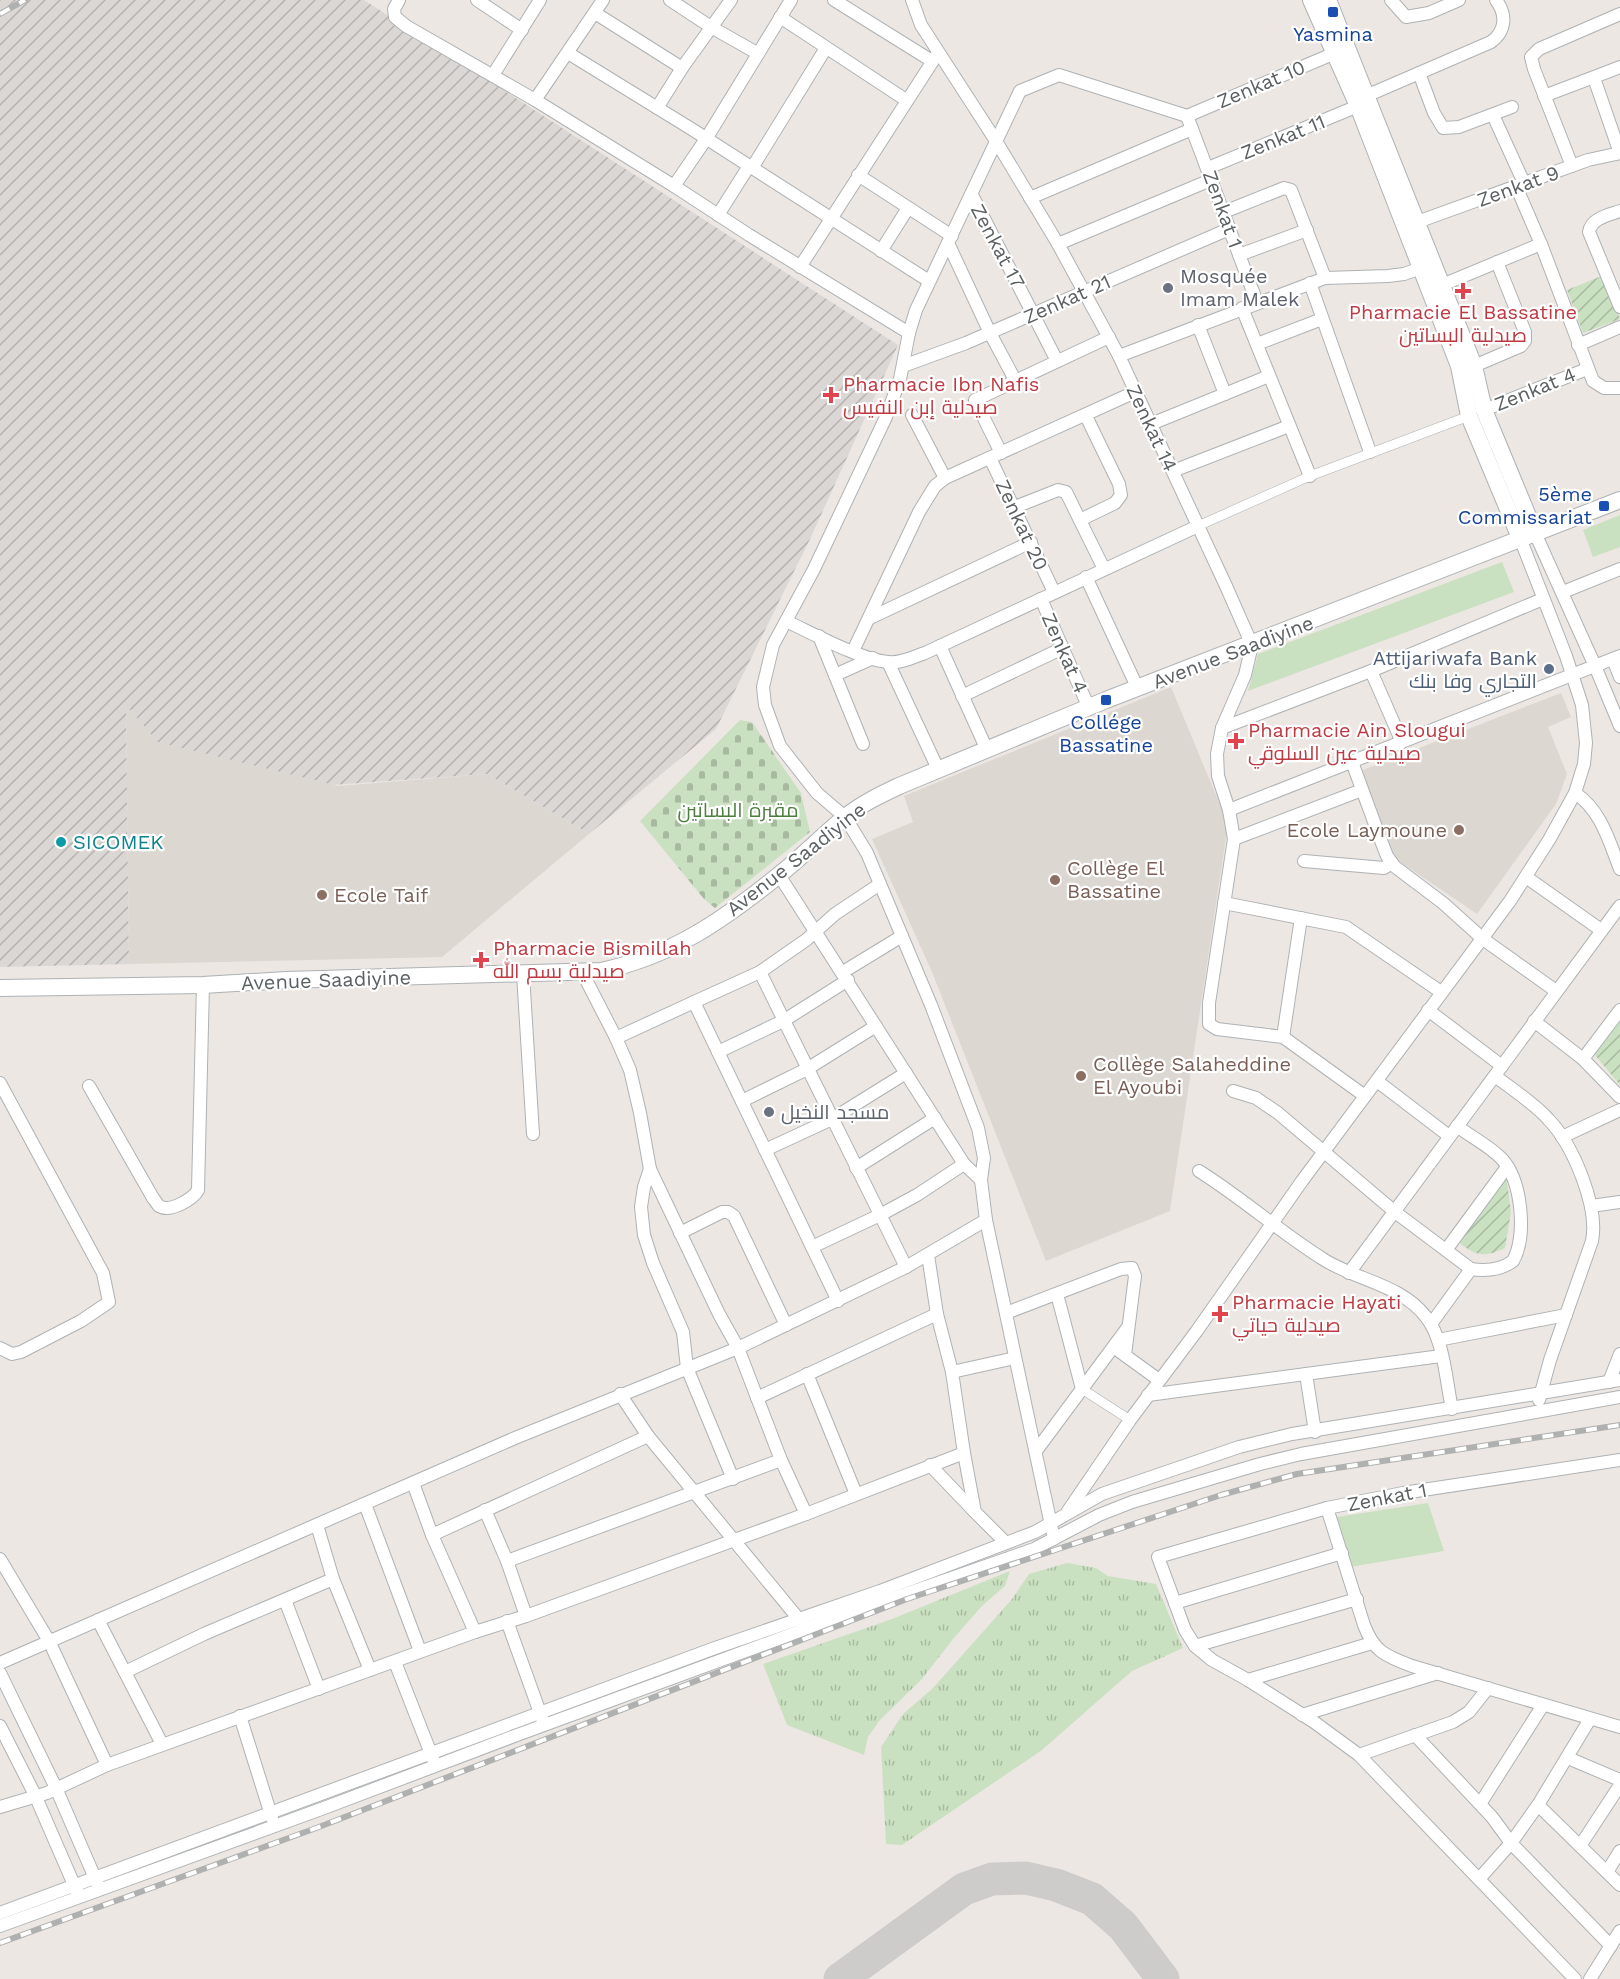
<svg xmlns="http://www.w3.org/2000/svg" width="1620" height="1979" viewBox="0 0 1620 1979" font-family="'Work Sans',Cairo,sans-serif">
  <defs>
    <pattern id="industrial-furrows" width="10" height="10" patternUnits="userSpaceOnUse" patternTransform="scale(1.5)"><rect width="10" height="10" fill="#dbd7d5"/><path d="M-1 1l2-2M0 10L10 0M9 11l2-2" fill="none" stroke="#b5b2b0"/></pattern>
    <pattern id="grass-tufts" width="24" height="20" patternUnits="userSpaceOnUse" patternTransform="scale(1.5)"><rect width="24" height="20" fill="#cae1c1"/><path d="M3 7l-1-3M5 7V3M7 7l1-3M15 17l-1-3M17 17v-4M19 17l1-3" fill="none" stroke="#a7baa0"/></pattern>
    <pattern id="cemetery-stones" width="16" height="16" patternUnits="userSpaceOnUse" patternTransform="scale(1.5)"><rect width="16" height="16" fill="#cae1c1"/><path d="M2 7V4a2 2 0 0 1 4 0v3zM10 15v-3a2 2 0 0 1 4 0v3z" fill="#a7baa0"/></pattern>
    <pattern id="garden-furrows" width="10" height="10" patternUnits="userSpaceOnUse" patternTransform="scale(1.5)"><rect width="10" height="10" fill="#cae1c1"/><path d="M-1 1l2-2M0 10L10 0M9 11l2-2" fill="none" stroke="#a7baa0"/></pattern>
  </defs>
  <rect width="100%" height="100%" fill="#ece7e3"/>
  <path fill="url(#industrial-furrows)" d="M0 0H364L898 345 811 537 716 729 589 834 487 774 332 785 157 742 126 706 129 964 0 967Z"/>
  <g fill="#dcd7d1">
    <path d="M1171 687 1228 824 1170 1211 1046 1261 932 972 872 839 913 822 904 796Z"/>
    <path d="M1561 693 1571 717 1548 727 1567 774 1556 804 1477 914 1390 855 1360 771Z"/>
    <path d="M126 705 158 742 338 786 487 774 589 834 442 957 129 964Z"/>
  </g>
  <g fill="url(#grass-tufts)">
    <path d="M1067 1563 1096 1568 1108 1576 1156 1584 1183 1648 1132 1671 1042 1750 902 1845 886 1844 881 1747 903 1714 932 1689 950 1669 1012 1599 1029 1574Z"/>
    <path d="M1010 1571 1005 1586 982 1606 953 1639 922 1679 880 1720 868 1737 864 1755 787 1725 763 1664 892 1619Z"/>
  </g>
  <path fill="url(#cemetery-stones)" d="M740 720 752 722 801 793 810 832 715 908 704 899 640 821Z"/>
  <g fill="#cae1c1">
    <path d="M1620 515V547L1593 557 1583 530Z"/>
    <path d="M1502 562 1514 592 1248 691 1258 654Z"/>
    <path d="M1428 1503 1444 1551 1350 1567 1337 1517Z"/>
  </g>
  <g fill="url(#garden-furrows)">
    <path d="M1604 275 1620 319 1583 333 1567 290Z"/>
    <path d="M1620 1020V1085L1594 1054Z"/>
    <path d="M1506 1174 1511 1212 1505 1248C1484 1258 1476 1256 1458 1242Z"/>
  </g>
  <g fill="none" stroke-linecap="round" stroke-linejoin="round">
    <path stroke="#ceccca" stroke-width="33" d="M840 1979 964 1889 992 1879 1026 1878 1056 1885 1092 1899 1123 1926 1163 1979"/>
    <g stroke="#aeb2b4" stroke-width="10">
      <g id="pedestrian">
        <path d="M1198 526 1310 476 1469 416"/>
        <path d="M1082 1389 1130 1420"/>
      </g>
    </g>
    <g stroke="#aeb2b4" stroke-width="14">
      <g id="minor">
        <path d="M399 0 394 9 395 17 406 26 535 100 674 186 749 235 909 333"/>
        <path d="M477 0 522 30"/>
        <path d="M670 0 711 27 757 53"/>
        <path d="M834 0 932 61"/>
        <path d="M912 0 921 25 996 141 1058 244 1119 356 1226 586 1252 645 1245 675 1222 728 1217 754 1218 776 1229 810 1234 839 1209 1003V1024L1217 1029 1283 1037 1365 1096"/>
        <path d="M1391 0 1406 17 1429 13 1459 0"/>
        <path d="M595 13 682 68"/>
        <path d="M780 17 906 100"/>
        <path d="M568 53 690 128 929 281"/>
        <path d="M1419 73 1434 113 1443 128 1459 127 1512 107"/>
        <path d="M493 75 540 0"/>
        <path d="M1594 78 1620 153"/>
        <path d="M1366 96 1491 42C1506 31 1507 15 1496 0"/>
        <path d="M1544 96 1620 67"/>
        <path d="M535 100 603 0"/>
        <path d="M657 108 682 68 731 0"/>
        <path d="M1493 115 1524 183"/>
        <path d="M1187 116C1211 178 1233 240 1257 302"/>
        <path d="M1187 116 1335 53"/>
        <path d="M1572 166 1534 69 1531 57 1539 49 1620 14"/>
        <path d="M752 168 826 48"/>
        <path d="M1208 168 1358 106"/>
        <path d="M858 175 952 236"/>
        <path d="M674 186 706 139 791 0"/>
        <path d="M1516 186 1541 244 1593 381 1604 388H1620"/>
        <path d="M972 195 1057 361"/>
        <path d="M1030 198 1192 129"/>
        <path d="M1620 211C1609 215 1591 218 1589 232L1620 307"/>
        <path d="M1224 212 1284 188 1291 190 1325 278"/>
        <path d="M718 215 749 166"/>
        <path d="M1409 225 1588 160 1620 153"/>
        <path d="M948 243 990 333 1015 380"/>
        <path d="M1058 244 1213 179"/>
        <path d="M881 251 908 208"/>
        <path d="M1239 255 1307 230"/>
        <path d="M800 267 938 53"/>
        <path d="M1310 283 1370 452"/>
        <path d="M1442 285 1541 244"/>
        <path d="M1242 308 1310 476"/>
        <path d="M1198 325 1225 394"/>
        <path d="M1257 344 1322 319"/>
        <path d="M1578 345 1620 327"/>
        <path d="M1119 356 1325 278 1388 276 1404 274 1427 266"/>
        <path d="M903 366 966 343 1229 229"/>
        <path d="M1474 366 1521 346 1525 341V332L1497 262"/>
        <path d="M1484 410 1587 369"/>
        <path d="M912 415 945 478"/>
        <path d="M1151 424 1269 376"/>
        <path d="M1001 453 975 400 1109 337"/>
        <path d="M990 458 1054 592"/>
        <path d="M1173 471 1289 426"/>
        <path d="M1015 507 1058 490 1066 492 1104 569"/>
        <path d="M1080 520 1115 503 1121 495 1119 484 1086 416"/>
        <path d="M1535 533 1595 666 1620 726"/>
        <path d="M1086 577 1138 689"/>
        <path d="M1563 592 1620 569"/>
        <path d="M1041 599 1089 708"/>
        <path d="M870 618 1031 542"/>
        <path d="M786 621C812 633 861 660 888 662 900 664 913 657 925 653L1198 526"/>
        <path d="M819 636 863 744"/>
        <path d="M940 646 987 750"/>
        <path d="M853 651 919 512 935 486 945 478 1135 392"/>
        <path d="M1613 659 1620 677"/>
        <path d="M888 662 938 769"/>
        <path d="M1371 671 1402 742"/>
        <path d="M835 675 873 658"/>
        <path d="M962 696 1063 648"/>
        <path d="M1222 728 1371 671 1543 599"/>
        <path d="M1352 762 1380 838 1387 856 1394 866 1443 903 1483 939 1556 991"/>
        <path d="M1575 793C1601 810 1609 841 1620 869"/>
        <path d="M1229 810 1620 656"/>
        <path d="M1234 839 1362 790"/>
        <path d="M1304 861 1384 868 1392 863"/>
        <path d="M779 875 964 1164 981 1180"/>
        <path d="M1526 877 1601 930"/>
        <path d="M1224 903 1346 927 1441 992"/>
        <path d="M582 972 616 1038 630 1070 640 1113 650 1169 719 1314 738 1348 781 1460 806 1514"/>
        <path d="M760 972 906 1267"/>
        <path d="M843 972 902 936"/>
        <path d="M523 974 533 1134"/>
        <path d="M694 1002 760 972 806 940 835 914 880 884"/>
        <path d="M1428 1010 1502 1066"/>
        <path d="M1534 1021 1583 1059 1620 1097"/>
        <path d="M1283 1037 1301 918"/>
        <path d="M616 1038 694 1002 838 1301"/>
        <path d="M718 1052 783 1021 848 980"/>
        <path d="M1583 1059 1620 1010"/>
        <path d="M1495 1076C1513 1090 1534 1103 1549 1120 1573 1145 1599 1207 1592 1241L1550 1360 1539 1400"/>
        <path d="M1377 1081 1449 1136"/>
        <path d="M0 1083 103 1273 109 1302 81 1321 21 1352 12 1354 0 1348"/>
        <path d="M89 1086 153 1198C155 1200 157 1204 159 1206 170 1213 193 1199 198 1190L203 985"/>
        <path d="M1233 1091 1256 1098 1278 1113 1395 1212 1471 1269C1485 1271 1501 1270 1513 1261 1527 1236 1522 1181 1502 1159 1490 1146 1471 1137 1457 1126"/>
        <path d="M742 1101 807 1069 876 1026"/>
        <path d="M1562 1137 1620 1110"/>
        <path d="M765 1150 832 1119 906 1073"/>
        <path d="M856 1168 935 1118"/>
        <path d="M650 1169 644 1187 641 1207 644 1235 653 1263 683 1332 687 1368 733 1479"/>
        <path d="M1199 1171C1242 1198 1280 1232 1323 1259 1355 1280 1401 1284 1426 1317 1444 1339 1446 1381 1452 1409"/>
        <path d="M1591 1206 1620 1202"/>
        <path d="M680 1233 722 1212H728L734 1216 786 1325"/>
        <path d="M812 1247 880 1215 917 1195 964 1164"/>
        <path d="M1446 1250 1507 1167"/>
        <path d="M928 1255 937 1314 952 1372 964 1453 975 1512 1006 1543"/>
        <path d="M1349 1273 1620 906"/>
        <path d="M1057 1294 1082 1389"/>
        <path d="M1006 1313 1121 1269 1132 1268 1135 1276 1125 1355"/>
        <path d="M1431 1324 1471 1269"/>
        <path d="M1438 1340 1566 1315"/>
        <path d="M1119 1351 1159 1380"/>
        <path d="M952 1372 1015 1358"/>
        <path d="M807 1374 856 1494"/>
        <path d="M1306 1374 1315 1432"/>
        <path d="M1609 1382 1620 1354"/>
        <path d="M620 1394 648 1436 802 1623"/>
        <path d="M1148 1395 1441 1356"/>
        <path d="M757 1398 937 1314"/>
        <path d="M1036 1451 1128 1327"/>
        <path d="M930 1465 974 1511"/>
        <path d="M413 1483 432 1535 475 1632"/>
        <path d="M365 1504 420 1651"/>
        <path d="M1327 1508 1364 1625C1374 1652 1386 1656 1412 1666L1620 1727"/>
        <path d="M485 1510 507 1561 526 1616"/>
        <path d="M1068 1511 1130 1420 1196 1332 1302 1181 1510 901 1549 840 1575 793 1584 764 1586 743 1582 705 1566 656 1520 538"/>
        <path d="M317 1525 333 1579 370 1670"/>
        <path d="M432 1535 648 1436"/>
        <path d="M1054 1539 986 1220 981 1180 984 1158 978 1128 931 1005 867 853 845 817 817 793 780 746 765 705 763 687 773 645 814 569 886 417 900 379 909 333 916 310 1020 91 1059 75 1187 116"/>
        <path d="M0 1559 49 1641 107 1765"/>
        <path d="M507 1561 781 1460"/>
        <path d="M285 1600 319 1689"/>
        <path d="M1175 1603 1342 1553"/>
        <path d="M98 1620 162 1744"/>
        <path d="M507 1621 543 1721"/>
        <path d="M1195 1646 1357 1599"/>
        <path d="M395 1662 433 1759"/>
        <path d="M0 1663 515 1438 738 1348 906 1267 986 1220"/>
        <path d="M125 1672 204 1634 333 1579"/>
        <path d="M0 1673 56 1788 98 1885"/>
        <path d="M1248 1680 1372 1643"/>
        <path d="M1302 1715 1438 1673"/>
        <path d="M240 1716 272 1818"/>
        <path d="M0 1726 35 1795 78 1894"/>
        <path d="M1415 1735 1492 1817 1511 1843 1611 1946"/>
        <path d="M1359 1755 1453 1722 1469 1712 1488 1688"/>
        <path d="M1568 1758 1620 1780"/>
        <path d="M1480 1804 1543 1705"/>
        <path d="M1538 1805 1620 1885"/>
        <path d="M0 1807 47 1793 107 1765 475 1632 526 1616 806 1514 964 1453"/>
        <path d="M1580 1846 1620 1785"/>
        <path d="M1607 1872 1620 1851"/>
        <path d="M1479 1879 1511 1843 1538 1805 1590 1719"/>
        <path d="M0 1913 715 1648 880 1591 1035 1532 1102 1494 1239 1447 1292 1434 1620 1380"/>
        <path d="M0 1926 324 1808 517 1735 806 1629 1034 1549 1099 1515 1132 1502 1260 1464 1301 1454 1620 1397"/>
        <path d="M1575 1979 1359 1755 1314 1722 1248 1680 1212 1660 1195 1646 1185 1630 1158 1557 1327 1508 1403 1493 1620 1460"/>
        <path d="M1590 1979 1620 1931"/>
      </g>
    </g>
    <g stroke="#adb2b4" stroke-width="18">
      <g id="secondary">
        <path d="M1311 0 1358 106 1405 227 1459 366 1469 416 1520 538"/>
        <path d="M1328 0 1474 366 1484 410 1535 533"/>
        <path d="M0 988 203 985 286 980 601 971C672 956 723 920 779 875 802 857 822 836 844 818 861 804 880 795 899 786L1106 700 1620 500"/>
      </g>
    </g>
    <use href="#pedestrian" stroke="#fff" stroke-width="9"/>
    <use href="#minor" stroke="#fff" stroke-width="12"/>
    <use href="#secondary" stroke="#fff" stroke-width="16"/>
    <g stroke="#afb0b0" stroke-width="6">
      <g id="rail">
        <path d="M0 14 25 0"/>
        <path d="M0 1943 319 1827 907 1599 1221 1495 1297 1474 1620 1425"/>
      </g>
    </g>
    <use href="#rail" stroke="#fff" stroke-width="4" stroke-dasharray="11" stroke-linecap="butt"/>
  </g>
  <g fill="#1a4fb4" stroke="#fff" stroke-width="2">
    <rect x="1327" y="6" width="12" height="12" rx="3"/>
    <rect x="1598" y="500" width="12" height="12" rx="3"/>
    <rect x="1100" y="694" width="12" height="12" rx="3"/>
  </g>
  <g fill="#6b7280" stroke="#fff" stroke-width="2">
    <circle cx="1168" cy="288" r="6"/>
    <circle cx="769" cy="1112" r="6"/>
  </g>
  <g fill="#e0444e" stroke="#fff" stroke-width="2">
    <path d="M1460 282h6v6h6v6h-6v6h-6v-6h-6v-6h6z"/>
    <path d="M828 386h6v6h6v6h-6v6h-6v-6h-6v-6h6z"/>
    <path d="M1233 732h6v6h6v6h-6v6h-6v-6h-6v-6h6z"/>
    <path d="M478 951h6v6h6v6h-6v6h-6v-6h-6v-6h6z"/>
    <path d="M1217 1305h6v6h6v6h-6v6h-6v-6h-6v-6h6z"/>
  </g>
  <circle fill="#5c6f8a" stroke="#fff" stroke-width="2" cx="1549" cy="669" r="6"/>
  <g fill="#8d6e63" stroke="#fff" stroke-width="2">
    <circle cx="1459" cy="830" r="6"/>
    <circle cx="1055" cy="880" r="6"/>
    <circle cx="322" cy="895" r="6"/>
    <circle cx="1081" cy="1076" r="6"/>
  </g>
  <circle fill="#0f9aa8" stroke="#fff" stroke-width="2" cx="61" cy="842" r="6"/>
  <g text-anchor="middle" stroke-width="4.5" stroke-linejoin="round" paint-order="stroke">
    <g font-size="20" fill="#164399" stroke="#fff">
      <text x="1333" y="41">Yasmina</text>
      <text x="1592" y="501" text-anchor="end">5ème<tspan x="1592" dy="23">Commissariat</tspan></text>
      <text x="1106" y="729">Collége<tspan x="1106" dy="23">Bassatine</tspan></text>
    </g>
    <g font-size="20" fill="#5b6062" stroke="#fff">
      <text transform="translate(1261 84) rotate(-23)" y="7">Zenkat 10</text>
      <text transform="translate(1283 137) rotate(-22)" y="7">Zenkat 11</text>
      <text transform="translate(1518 186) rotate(-20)" y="7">Zenkat 9</text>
      <text transform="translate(1223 209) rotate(70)" y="7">Zenkat 1</text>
      <text transform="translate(998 246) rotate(62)" y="7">Zenkat 17</text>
      <text transform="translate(1067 299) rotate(-24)" y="7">Zenkat 21</text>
      <text transform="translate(1535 389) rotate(-22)" y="7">Zenkat 4</text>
      <text transform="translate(1152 428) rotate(65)" y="7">Zenkat 14</text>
      <text transform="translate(1022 525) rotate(65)" y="7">Zenkat 20</text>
      <text transform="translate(1233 652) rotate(-21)" y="7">Avenue Saadiyine</text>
      <text transform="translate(1065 653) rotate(66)" y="7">Zenkat 4</text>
      <text transform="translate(796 859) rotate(-38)" y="7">Avenue Saadiyine</text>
      <text transform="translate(326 980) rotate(-2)" y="7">Avenue Saadiyine</text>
      <text transform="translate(1387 1497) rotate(-11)" y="7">Zenkat 1</text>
    </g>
    <g font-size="20" fill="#5b616d" stroke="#fff" text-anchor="start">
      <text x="1180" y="283">Mosquée<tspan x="1180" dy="23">Imam Malek</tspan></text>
      <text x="781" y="1119">مسجد النخيل</text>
    </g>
    <g font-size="20" fill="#be3a42" stroke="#fff" text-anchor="start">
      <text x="1463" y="319" text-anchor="middle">Pharmacie El Bassatine<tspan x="1463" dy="23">صيدلية البساتين</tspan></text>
      <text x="843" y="391">Pharmacie Ibn Nafis<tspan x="843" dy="23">صيدلية إبن النفيس</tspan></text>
      <text x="1248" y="737">Pharmacie Ain Slougui<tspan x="1248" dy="23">صيدلية عين السلوقي</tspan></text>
      <text x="493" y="955">Pharmacie Bismillah<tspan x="493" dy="23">صيدلية بسم الله</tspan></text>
      <text x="1232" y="1309">Pharmacie Hayati<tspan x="1232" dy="23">صيدلية حياتي</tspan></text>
    </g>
    <g font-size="20" fill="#4e5e75" stroke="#fff" text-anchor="end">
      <text x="1537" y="665">Attijariwafa Bank<tspan x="1537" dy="23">التجاري وفا بنك</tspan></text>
    </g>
    <g font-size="20" fill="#4c7f3d" stroke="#fff">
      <text x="738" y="817">مقبرة البساتين</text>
    </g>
    <g font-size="20" fill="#785e54" stroke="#fff" text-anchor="start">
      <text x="1447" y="837" text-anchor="end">Ecole Laymoune</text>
      <text x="1067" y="875">Collège El<tspan x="1067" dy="23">Bassatine</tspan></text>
      <text x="334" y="902">Ecole Taif</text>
      <text x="1093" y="1071">Collège Salaheddine<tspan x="1093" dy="23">El Ayoubi</tspan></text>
    </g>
    <g font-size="20" fill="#0d838f" stroke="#fff" text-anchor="start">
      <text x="73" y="849">SICOMEK</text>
    </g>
  </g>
</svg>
